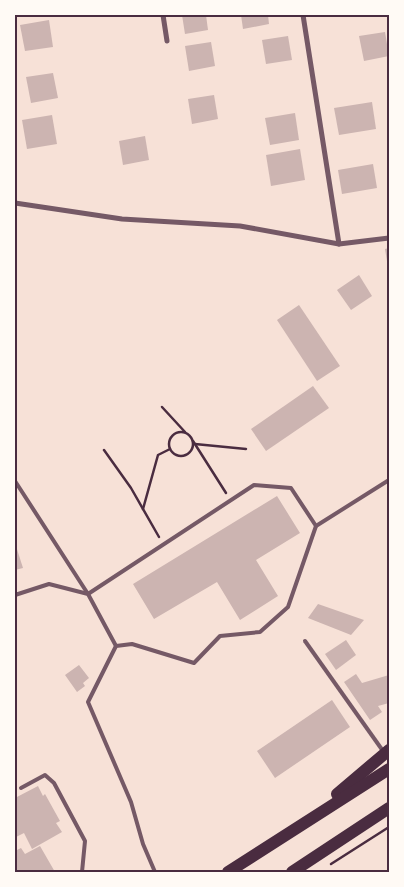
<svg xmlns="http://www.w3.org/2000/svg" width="404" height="887" viewBox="0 0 404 887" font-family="Raleway,sans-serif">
  <rect width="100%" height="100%" fill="#f7e1d7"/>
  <g fill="#ccb4b1">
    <path d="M182 15H206L208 30 185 34Z"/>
    <path d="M241 15H268L269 24 243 29Z"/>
    <path d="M49 20 53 47 25 51 20 25Z"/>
    <path d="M385 32 389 56 364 61 359 36Z"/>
    <path d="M288 36 292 60 266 64 262 40Z"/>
    <path d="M211 42 215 66 189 71 185 46Z"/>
    <path d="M53 73 58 98 31 103 26 77Z"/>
    <path d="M214 95 218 119 192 124 188 99Z"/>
    <path d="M372 102 376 129 339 135 334 108Z"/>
    <path d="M295 113 299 140 270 145 265 118Z"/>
    <path d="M52 115 57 144 27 149 22 120Z"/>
    <path d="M145 136 149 160 123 165 119 141Z"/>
    <path d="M300 149 305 180 271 186 266 155Z"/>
    <path d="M373 164 377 188 342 194 338 170Z"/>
    <path d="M389 248V267H388L385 249Z"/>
    <path d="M359 275 372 296 351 310 337 290Z"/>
    <path d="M299 305 340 366 317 381 277 320Z"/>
    <path d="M313 386 329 408 266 451 251 429Z"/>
    <path d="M277 496 300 533 256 560 278 596 240 620 217 582 154 619 133 584Z"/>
    <path d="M15 543 23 568 15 570Z"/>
    <path d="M318 604 364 620 351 635 308 618Z"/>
    <path d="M346 640 356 655 336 670 325 654Z"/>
    <path d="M79 665 89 678 83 683 85 686 77 692 65 675Z"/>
    <path d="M356 674 362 683 389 675V703L378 706 382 712 370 720 344 682Z"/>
    <path d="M332 700 350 727 275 778 257 751Z"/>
    <path d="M38 786 43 796 45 794 60 821 56 823 62 832 32 849 24 833 16 837 15 835V798Z"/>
    <path d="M40 846 55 872H15V851L21 848 25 854Z"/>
  </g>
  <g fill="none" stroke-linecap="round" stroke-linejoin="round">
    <g stroke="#4a2c40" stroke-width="2.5">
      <path d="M162 407 185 432"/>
      <circle cx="181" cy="444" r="12"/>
      <path d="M193 441 226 493"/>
      <path d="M195 444 246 449"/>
      <path d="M104 450 131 488 159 537"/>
      <path d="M143 509 158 455 170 449"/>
      <path d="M331 864 389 827"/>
    </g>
    <g stroke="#755966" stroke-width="4">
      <path d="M15 481 88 594 254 485 291 488 316 526"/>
      <path d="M15 595 49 584 88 594 116 646"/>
      <path d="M305 641 383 751"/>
      <path d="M21 788 45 775 54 783 85 841 82 872"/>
      <path d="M155 872 143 844 131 802 88 702 116 646 132 644 194 663 220 636 260 632 288 607 316 526 389 480"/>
    </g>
    <g stroke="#755966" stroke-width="5">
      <path d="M163 15 167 41"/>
      <path d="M303 15 339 244"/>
      <path d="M15 203 122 219 240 226 339 244 389 238"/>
    </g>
    <g stroke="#4a2c40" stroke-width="12">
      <path d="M337 794 389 750"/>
      <path d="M228 872 389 769"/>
      <path d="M292 872 389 808"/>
    </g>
  </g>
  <rect width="404" height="887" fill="none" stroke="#fffaf5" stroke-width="32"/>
  <rect x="16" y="16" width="372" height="855" fill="none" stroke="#4a2c40" stroke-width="2"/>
</svg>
